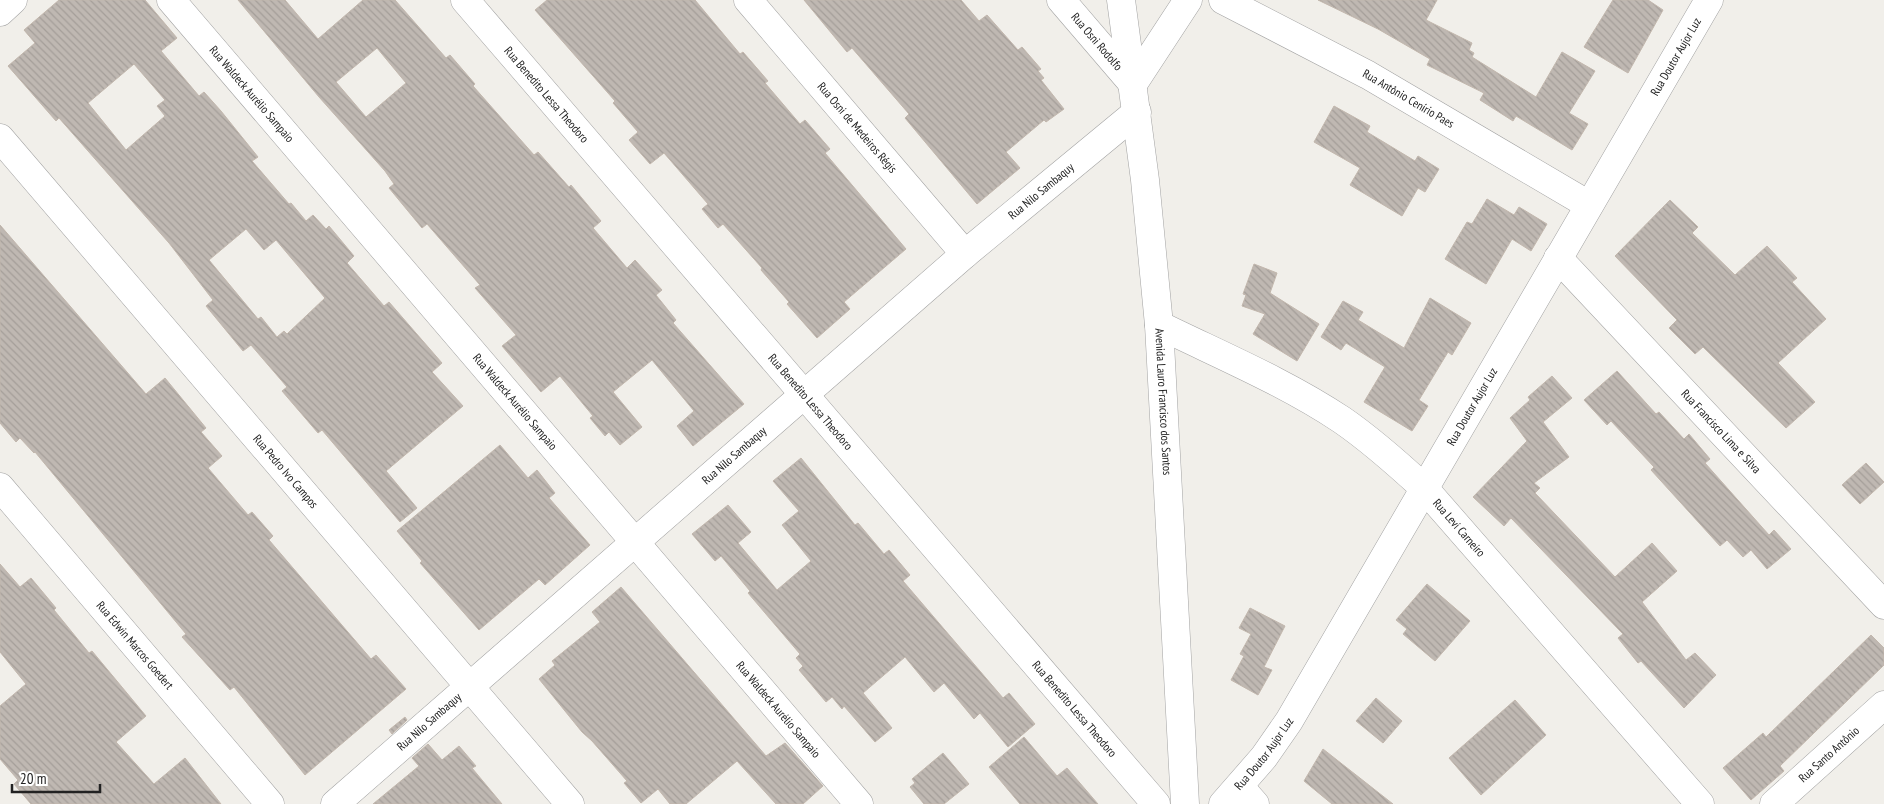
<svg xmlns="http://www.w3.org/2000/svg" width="1884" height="804" viewBox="0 0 1884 804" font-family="'PT Sans Narrow',sans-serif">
  <defs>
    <pattern id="building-back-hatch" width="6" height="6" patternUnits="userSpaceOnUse" patternTransform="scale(1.25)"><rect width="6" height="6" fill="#bfb8b2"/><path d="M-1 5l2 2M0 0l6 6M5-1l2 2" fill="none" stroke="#a49e99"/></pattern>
  </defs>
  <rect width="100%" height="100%" fill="#f1efea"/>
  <g fill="url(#building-back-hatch)" stroke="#c2b7ad" fill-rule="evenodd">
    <path d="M59 0H145L177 38 161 51 199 96 204 92 221 111 258 157 252 161 289 204 291 203 306 221 313 215 326 229 329 226 354 256 347 263 384 306 389 302 442 363 432 372 463 406 386 471 417 508 400 522 322 430 318 433 282 391 287 387 251 345 243 351 206 306 213 300 169 243 59 118 56 121 8 66 35 43 24 30ZM134 64 165 100 157 106 165 116 126 150 88 103ZM246 229 264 250 276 240 325 298 287 334 284 331 277 337 261 317 258 319 209 260Z"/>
    <path d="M238 0H285L318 39 363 0H395L446 58 450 55 475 84 473 86 534 155 538 152 569 187 571 185 601 221 593 228 627 268 635 260 662 290 656 295 676 320 673 323 744 404 693 446 677 426 694 411 652 360 613 392 642 427 620 445 609 432 605 436 590 418 593 416 560 376 541 392 502 346 516 335 475 288 480 285 427 224 422 228 389 188 394 184 385 171 319 97ZM377 48 406 83 366 117 336 82Z"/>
    <path d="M547 0H695L740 54 743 52 768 81 765 83 800 124 805 120 830 149 825 153 906 249 844 302 850 309 817 338 787 304 789 302 761 270 762 268 723 224 718 228 702 209 708 204 664 153 650 164 629 140 638 132 613 103 615 101 535 10Z"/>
    <path d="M804 0H961L979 21 987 15 1018 50 1022 47 1041 69 1038 71 1044 78 1041 80 1064 109 1046 122 1044 120 1006 152 1020 168 977 204 905 118 909 114 852 48 847 52Z"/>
    <path d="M1318 0H1437L1426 20 1472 43 1469 50 1474 53 1472 57 1536 97 1562 52 1595 71 1569 113 1588 124 1572 150 1516 116 1513 121 1480 100 1484 93 1427 65 1430 59 1378 29Z"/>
    <path d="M1613 0H1648L1663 10 1628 73 1584 47Z"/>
    <path d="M1334 106 1370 126 1367 132 1415 161 1418 156 1439 169 1425 192 1418 188 1402 216 1350 185 1360 168 1314 142Z"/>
    <path d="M1487 199 1514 215 1519 207 1547 224 1531 251 1512 239 1486 284 1445 259 1467 222 1472 224Z"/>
    <path d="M1670 200 1698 227 1692 233 1735 275 1767 246 1797 278 1792 282 1826 319 1778 363 1815 402 1786 428 1703 347 1695 354 1669 328 1677 320 1615 256Z"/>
    <path d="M0 225 146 394 165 378 206 428 201 432 222 456 208 468 248 515 252 512 273 536 269 540 371 659 376 655 406 689 305 775 234 687 230 690 182 637 186 634 35 452 34 453 20 438 16 442 0 423Z"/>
    <path d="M1254 264 1277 273 1270 293 1319 324 1297 361 1253 334 1265 314 1242 306 1246 295 1243 294Z"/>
    <path d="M1430 298 1471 323 1452 355 1448 352 1419 400 1428 406 1412 431 1364 402 1385 367 1346 343 1341 350 1321 337 1343 301 1363 312 1358 320 1404 348Z"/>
    <path d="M1617 371 1656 414 1659 412 1684 439 1689 434 1710 459 1705 463 1769 535 1774 530 1791 549 1767 569 1751 550 1743 557 1727 540 1720 546 1651 470 1654 467 1611 421 1607 425 1584 400Z"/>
    <path d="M1552 376 1572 398 1543 422 1569 457 1534 483 1540 488 1535 493 1615 577 1652 543 1677 571 1642 602 1686 660 1695 653 1716 675 1684 708 1641 661 1638 663 1618 638 1623 634 1511 518 1504 526 1473 497 1527 441 1510 418 1530 400 1528 397Z"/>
    <path d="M500 445 528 478 537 470 555 493 549 498 590 545 545 585 539 579 479 630 420 563 422 561 397 531Z"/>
    <path d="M801 458 855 525 858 523 884 554 889 550 910 575 903 581 1003 698 1009 693 1035 724 1008 747 980 713 974 719 944 683 934 692 905 657 863 693 892 728 875 742 844 706 842 709 832 697 826 702 799 670 803 666 796 658 800 654 748 593 750 591 721 556 715 561 692 534 728 505 751 532 738 543 777 590 811 561 782 525 799 511 773 481Z"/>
    <path d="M1866 463 1884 482 1860 504 1842 485Z"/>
    <path d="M0 564 20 587 31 578 56 608 54 610 89 653 92 651 146 716 116 742 154 784 185 758 221 804H31L14 784 18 780 0 759V706L26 684 0 652Z"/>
    <path d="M1427 584 1470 621 1435 661 1403 634 1407 629 1396 620Z"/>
    <path d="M621 587 766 756 785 743 823 786 803 804H776L737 761 686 804H670L658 789 641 803 624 783 627 781 592 741 582 732 539 679 555 665 552 661 600 622 592 612Z"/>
    <path d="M1250 608 1285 626 1264 667 1272 670 1258 695 1231 680 1244 656 1240 654 1251 634 1239 628Z"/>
    <path d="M1871 635 1884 648V665L1780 766 1784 771 1751 800 1723 768 1763 733 1766 737Z"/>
    <path d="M1376 698 1402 721 1383 743 1356 721Z"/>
    <path d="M1515 700 1546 735 1481 795 1449 758Z"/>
    <path d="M405 717 407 720 392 734 389 730Z"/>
    <path d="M1024 737 1057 776 1067 768 1098 804H1020L989 767Z"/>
    <path d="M428 744 442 760 459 746 476 766 472 768 502 804H373L419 766 412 758Z"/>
    <path d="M1323 749 1393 804H1332L1304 781Z"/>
    <path d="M943 753 969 784 944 804H924L910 787 915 783 912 779Z"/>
  </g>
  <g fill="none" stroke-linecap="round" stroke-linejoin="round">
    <g stroke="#a3a3a3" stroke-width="29">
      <g id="minor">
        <path id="s1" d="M171 0 859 804"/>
        <path id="s2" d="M465 0 1156 804"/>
        <path id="s3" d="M748 0 965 254"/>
        <path id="s4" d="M1061 0 1133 84 1188 0"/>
        <path id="s5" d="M1121 0 1145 180 1159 325 1185 804"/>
        <path id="s6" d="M1223 0 1368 75 1589 205"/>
        <path d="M0 12 13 0"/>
        <path id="s7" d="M0 138 570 804"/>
        <path id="s8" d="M1558 258 1884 605"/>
        <path id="s9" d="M1159 325C1220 355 1285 382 1342 420 1371 440 1398 464 1424 488L1700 804"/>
        <path id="s10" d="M0 487 270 804"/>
        <path d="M1240 787 1255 804"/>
        <path id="s11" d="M335 804 965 254 1137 112"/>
        <path id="s12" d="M1774 804 1884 705"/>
      </g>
    </g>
    <g stroke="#a3a3a3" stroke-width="29">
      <g id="tertiary">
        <path id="s13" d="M1223 804 1264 757 1289 721 1709 0"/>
      </g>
    </g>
    <use href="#minor" stroke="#fff" stroke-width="28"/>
    <use href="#tertiary" stroke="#fff" stroke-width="28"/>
  </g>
  <g text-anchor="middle" stroke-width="4" stroke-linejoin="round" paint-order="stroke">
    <g font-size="12" fill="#222" stroke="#fff">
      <text dy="4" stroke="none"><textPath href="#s4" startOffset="55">Rua Osni Rodolfo</textPath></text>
      <text dy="4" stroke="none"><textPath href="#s13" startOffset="875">Rua Doutor Aujor Luz</textPath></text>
      <text dy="4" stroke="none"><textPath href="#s1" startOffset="124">Rua Waldeck Aurélio Sampaio</textPath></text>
      <text dy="4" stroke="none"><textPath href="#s2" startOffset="125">Rua Benedito Lessa Theodoro</textPath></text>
      <text dy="4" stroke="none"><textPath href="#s6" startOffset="210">Rua Antônio Cenírio Paes</textPath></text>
      <text dy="4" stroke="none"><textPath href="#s3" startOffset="168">Rua Osni de Medeiros Régis</textPath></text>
      <text dy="4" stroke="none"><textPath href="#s11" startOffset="935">Rua Nilo Sambaquy</textPath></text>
      <text dy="4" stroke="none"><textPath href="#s5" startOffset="404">Avenida Lauro Francisco dos Santos</textPath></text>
      <text dy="4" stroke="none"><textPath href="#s1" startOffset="529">Rua Waldeck Aurélio Sampaio</textPath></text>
      <text dy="4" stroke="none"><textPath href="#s2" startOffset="530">Rua Benedito Lessa Theodoro</textPath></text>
      <text dy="4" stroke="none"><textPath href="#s13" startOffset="470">Rua Doutor Aujor Luz</textPath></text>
      <text dy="4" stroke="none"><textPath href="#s8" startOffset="238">Rua Francisco Lima e Silva</textPath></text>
      <text dy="4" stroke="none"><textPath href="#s11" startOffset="530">Rua Nilo Sambaquy</textPath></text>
      <text dy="4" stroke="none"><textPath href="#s7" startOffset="439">Rua Pedro Ivo Campos</textPath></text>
      <text dy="4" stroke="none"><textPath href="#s9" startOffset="366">Rua Levi Carneiro</textPath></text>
      <text dy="4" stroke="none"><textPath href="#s10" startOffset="208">Rua Edwin Marcos Goedert</textPath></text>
      <text dy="4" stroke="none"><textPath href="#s2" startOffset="935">Rua Benedito Lessa Theodoro</textPath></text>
      <text dy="4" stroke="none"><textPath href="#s1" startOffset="934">Rua Waldeck Aurélio Sampaio</textPath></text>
      <text dy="4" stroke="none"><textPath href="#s11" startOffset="125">Rua Nilo Sambaquy</textPath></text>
      <text dy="4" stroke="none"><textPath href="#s13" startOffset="65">Rua Doutor Aujor Luz</textPath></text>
      <text dy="4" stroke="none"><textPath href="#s12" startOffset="74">Rua Santo Antônio</textPath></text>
    </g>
  </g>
  <path d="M12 784v8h88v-8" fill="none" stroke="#222222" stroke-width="2.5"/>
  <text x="20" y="784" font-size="15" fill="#222222" stroke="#ffffff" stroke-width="4" paint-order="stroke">20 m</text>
</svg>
